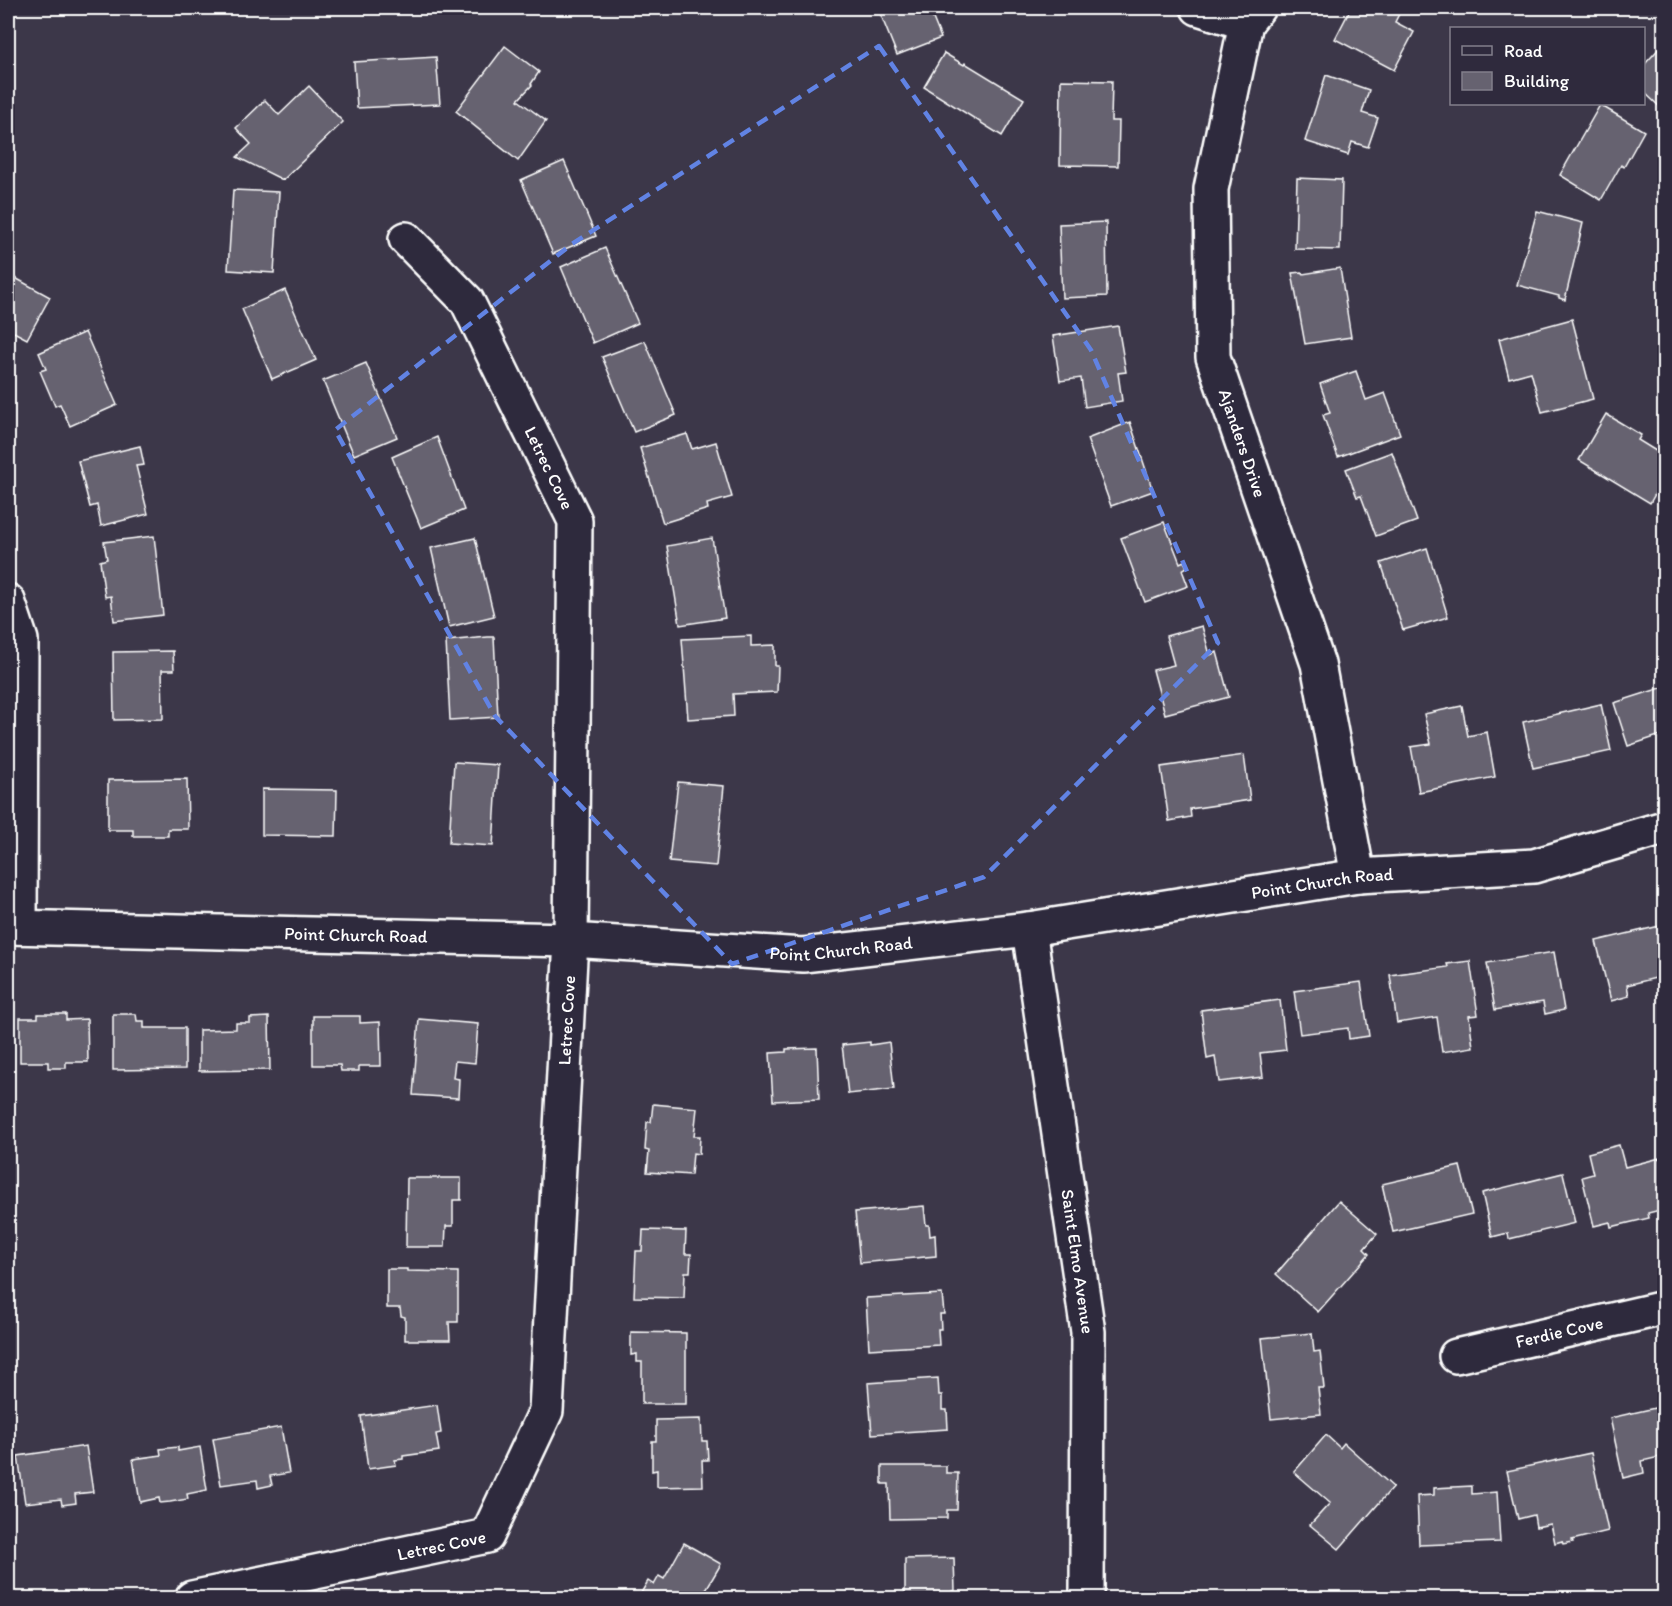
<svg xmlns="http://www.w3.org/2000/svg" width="1672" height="1606" viewBox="0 0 1672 1606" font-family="Itim,sans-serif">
  <rect width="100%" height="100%" fill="#3c3749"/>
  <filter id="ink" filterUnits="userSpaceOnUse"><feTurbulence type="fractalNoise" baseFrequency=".0167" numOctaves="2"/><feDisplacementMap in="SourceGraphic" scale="12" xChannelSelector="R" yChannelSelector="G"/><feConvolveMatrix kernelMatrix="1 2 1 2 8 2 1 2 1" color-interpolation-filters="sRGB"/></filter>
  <g filter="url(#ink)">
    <g fill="#666270" stroke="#fff" stroke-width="1.5">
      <path d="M878 8H927L929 12 930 11 941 38 897 55Z"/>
      <path d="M1351 8H1402L1395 22 1414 32 1394 70 1335 39Z"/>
      <path d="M1664 43V108L1663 110 1644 92V65Z"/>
      <path d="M505 46 539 72 531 84 532 85 518 100 546 121 518 161 456 111Z"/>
      <path d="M944 53 964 65 965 63 1024 99 1002 136 924 87Z"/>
      <path d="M436 57 440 104 357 108 354 62Z"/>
      <path d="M1326 75 1369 90 1362 113 1378 118 1368 147 1352 142 1348 155 1305 141Z"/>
      <path d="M1061 80 1112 81 1111 121H1119L1118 166 1060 165Z"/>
      <path d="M309 86 343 122 283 180 237 157 251 144 236 128 265 100 279 115Z"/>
      <path d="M1600 105 1644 131 1624 167 1621 165 1601 200 1560 175Z"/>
      <path d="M564 161 596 236 553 254 521 180Z"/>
      <path d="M1297 178 1342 180 1340 250 1295 249Z"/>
      <path d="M233 190 279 192 274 273 228 270Z"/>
      <path d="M1537 211 1583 223 1565 300 1559 298V296L1517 285Z"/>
      <path d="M1106 222 1107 296 1062 298 1059 224Z"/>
      <path d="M605 248 638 323 593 343 561 267Z"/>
      <path d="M8 261 13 263 8 274Z"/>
      <path d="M1340 268 1351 337 1305 344 1292 273 1302 272 1303 274Z"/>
      <path d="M8 274 50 297 27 339 8 329Z"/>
      <path d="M285 290 316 360 272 379 242 309Z"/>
      <path d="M1572 319 1593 399 1542 412 1531 372 1509 378 1499 339Z"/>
      <path d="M1118 326 1126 372 1118 373 1122 401 1085 407 1081 378 1060 381 1053 336Z"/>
      <path d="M85 332 117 405 70 426 60 404 55 406 40 371 46 369 39 353Z"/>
      <path d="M645 341 676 415 634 432 602 357Z"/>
      <path d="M366 363 397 437 354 455 323 381Z"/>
      <path d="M1356 371 1366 400 1385 393 1400 434 1338 457 1323 415 1330 413 1320 384Z"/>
      <path d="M1606 414 1641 435 1638 440 1664 456V478L1650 503 1579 460Z"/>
      <path d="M1130 422 1153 491 1111 506 1087 439Z"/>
      <path d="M687 434 692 449 716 442 732 497 707 504 708 509 663 523 640 448Z"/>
      <path d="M437 437 464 510 421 528 392 457Z"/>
      <path d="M140 446 144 465 136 466 148 514 101 526 97 505 90 507 78 461Z"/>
      <path d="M1392 452 1417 521 1376 536 1361 496 1357 497 1346 469Z"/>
      <path d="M1164 522 1180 563 1184 561 1187 567 1182 570 1188 586 1145 602 1121 538Z"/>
      <path d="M154 536 163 615 114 621 111 596 105 597 100 561 107 559 104 542Z"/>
      <path d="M475 538 494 616 449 627 431 548Z"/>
      <path d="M712 538 725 618 680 625 667 546Z"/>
      <path d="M1427 548 1448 617 1403 630 1381 563Z"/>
      <path d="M1202 626 1210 655 1217 652 1229 697 1165 714 1153 670 1174 665 1166 636Z"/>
      <path d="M751 636V646L775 645V666H778L777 692 733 694 734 716 688 719 682 639Z"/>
      <path d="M488 637H494L498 717 450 720 446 641Z"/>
      <path d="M173 651 174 670H162L163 719 114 720 113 652Z"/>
      <path d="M1664 687V734L1628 746 1614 703Z"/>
      <path d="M1601 704 1611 751 1533 768 1523 722Z"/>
      <path d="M1462 706 1468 736 1487 732 1495 777 1419 792 1411 747 1431 744 1424 714Z"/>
      <path d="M1244 755 1250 800 1190 809 1191 817 1169 821 1161 767Z"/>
      <path d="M454 762 498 765 493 846 449 843Z"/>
      <path d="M187 779 188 829H168V836H133V830H108V780Z"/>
      <path d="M678 782 724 786 716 866 669 862Z"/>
      <path d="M262 789 337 790 336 836 262 835Z"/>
      <path d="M1664 925V976L1627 985 1629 996 1611 1001 1596 941Z"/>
      <path d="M1554 952 1564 1010 1545 1014 1543 1002 1495 1010 1487 963Z"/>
      <path d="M1470 961 1478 1015 1469 1016 1473 1047 1442 1052 1437 1017 1397 1023 1390 975 1448 967 1447 964Z"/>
      <path d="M1361 982 1369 1036 1349 1039 1348 1028 1300 1034 1294 991Z"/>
      <path d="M1280 1000 1286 1050 1260 1053 1263 1077 1219 1082 1215 1057 1207 1059 1201 1010Z"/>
      <path d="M38 1014H66V1020L87 1019 88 1062H66V1068H48V1062H20V1018H38Z"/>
      <path d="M113 1014H136L137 1021H144V1028H185V1069L113 1070Z"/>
      <path d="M313 1016H360V1023L380 1022 381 1066H359V1071H341L340 1065H313Z"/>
      <path d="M269 1017 270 1070 199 1071V1030L236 1029V1023H250V1018Z"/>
      <path d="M419 1019 478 1024 475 1063 455 1061 453 1078 459 1079 458 1098 413 1095Z"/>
      <path d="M870 1042V1045L889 1042 894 1089 848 1094 842 1045Z"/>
      <path d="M817 1048 819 1099 773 1101 770 1053 786 1052V1049Z"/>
      <path d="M653 1104 697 1108 694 1136H700L699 1154 693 1153 691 1175 647 1172 649 1151 645 1150 647 1122H651Z"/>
      <path d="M1619 1145 1625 1167 1660 1158 1664 1176V1209L1648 1213 1649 1218 1611 1227 1610 1222 1594 1226 1582 1177 1593 1174 1588 1153Z"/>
      <path d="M1460 1166 1472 1214 1393 1232 1382 1184Z"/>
      <path d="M1563 1173 1575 1223 1509 1239 1508 1233 1492 1237 1482 1193Z"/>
      <path d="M407 1178H461V1200H453V1226H446L445 1247H406Z"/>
      <path d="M1339 1201 1377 1234 1364 1249 1369 1254 1318 1312 1276 1274Z"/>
      <path d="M924 1206 926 1225H929L930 1236 935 1235 936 1256 860 1263 855 1212Z"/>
      <path d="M643 1230 686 1231 685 1254H691L690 1272H685L684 1298 634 1297 636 1251H642Z"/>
      <path d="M387 1269H407V1271L458 1272V1322H449L450 1340H405V1317L401 1316 400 1308H387Z"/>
      <path d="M942 1294 944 1314H940L941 1329H938L939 1345 869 1349 866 1298Z"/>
      <path d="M631 1332 686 1333V1404H642V1362H637V1354L631 1355Z"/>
      <path d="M1312 1333 1314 1352 1320 1351 1324 1388H1318L1321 1414 1271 1419 1262 1338Z"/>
      <path d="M938 1378 939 1395H942V1410H947L948 1429 872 1434 868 1383Z"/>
      <path d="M437 1405 441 1433 436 1434 439 1451 403 1456V1459L395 1460 396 1465 368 1469 361 1416Z"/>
      <path d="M1664 1406V1456L1642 1461 1644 1473 1623 1478 1610 1418Z"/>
      <path d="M701 1419 702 1441H707L708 1460H702L703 1486 657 1487V1470L652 1471V1441H656V1420Z"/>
      <path d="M281 1427 289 1473 270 1476 272 1485 258 1488 257 1480 221 1485 213 1439Z"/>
      <path d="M1326 1435 1340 1448 1344 1443 1393 1487 1339 1549 1310 1525 1330 1503 1294 1472Z"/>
      <path d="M86 1446 93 1492 75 1494 76 1503 62 1505 61 1499 25 1503 18 1456Z"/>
      <path d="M178 1447V1451L200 1447 207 1490 187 1494 188 1499 170 1502 160 1503 159 1498 140 1502 133 1459 161 1455 160 1449Z"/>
      <path d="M1591 1453 1608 1531 1572 1540 1573 1542 1563 1544 1562 1541 1555 1543 1551 1524 1536 1527 1534 1515 1518 1519 1507 1471Z"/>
      <path d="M882 1466H946V1473H958L957 1510H947V1518L890 1519 889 1484H882Z"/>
      <path d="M1472 1486V1494L1497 1492 1500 1542 1419 1545 1417 1496 1434 1495V1488Z"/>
      <path d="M684 1543 721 1564 701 1598H638L648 1581 654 1585 659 1576 664 1579Z"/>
      <path d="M954 1558 955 1591H952V1598H905V1559Z"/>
    </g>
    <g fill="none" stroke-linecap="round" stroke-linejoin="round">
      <g stroke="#fff" stroke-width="38">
        <g id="minor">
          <path d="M1198 8 1246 23"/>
          <path id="s1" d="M1258 8 1246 23 1211 189 1213 357 1318 664 1358 876"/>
          <path d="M8 601 21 640 20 927"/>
          <path id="s2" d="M8 927 571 940 803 955 1029 929 1358 876 1534 866 1664 828"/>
          <path id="s3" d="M1029 929 1088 1332 1087 1598"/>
          <path id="s4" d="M1456 1356 1664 1308"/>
          <path id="s5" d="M192 1598 487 1536 546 1411 571 940 575 521 467 301 406 239"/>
        </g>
      </g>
      <use href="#minor" stroke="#2f2a3d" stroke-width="33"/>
    </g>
  </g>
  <path fill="none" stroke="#6183e4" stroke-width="4.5" stroke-dasharray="12 8" stroke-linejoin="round" d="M879 46 1091 350 1218 643 984 877 732 964 495 716 335 430 572 244Z"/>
  <g text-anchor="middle" stroke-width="5" stroke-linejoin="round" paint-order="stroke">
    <g font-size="18" fill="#fff" stroke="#2f2a3d">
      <text dy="6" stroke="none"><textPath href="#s1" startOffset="448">Ajanders Drive</textPath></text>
      <text transform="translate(549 468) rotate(64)" y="6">Letrec Cove</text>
      <text dy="6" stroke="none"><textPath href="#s2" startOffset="1320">Point Church Road</textPath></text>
      <text dy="6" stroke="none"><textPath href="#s2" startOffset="348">Point Church Road</textPath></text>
      <text dy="6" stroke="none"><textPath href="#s2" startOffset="834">Point Church Road</textPath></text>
      <text dy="6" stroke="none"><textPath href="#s5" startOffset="831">Letrec Cove</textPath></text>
      <text dy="6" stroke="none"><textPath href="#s3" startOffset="336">Saint Elmo Avenue</textPath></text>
      <text dy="6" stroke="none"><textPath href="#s4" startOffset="106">Ferdie Cove</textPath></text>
      <text dy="6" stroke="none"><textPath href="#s5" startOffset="255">Letrec Cove</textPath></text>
    </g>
  </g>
  <rect width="1672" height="1606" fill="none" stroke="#2f2a3d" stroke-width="30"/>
  <rect x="15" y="15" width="1642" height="1576" fill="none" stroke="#fff" stroke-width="2" filter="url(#ink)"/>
  <rect x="1450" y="27" width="195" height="78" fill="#2f2a3d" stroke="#827f8b" stroke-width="1.5"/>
  <rect x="1462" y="46" width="30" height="9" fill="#2f2a3d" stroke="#827f8b" stroke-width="1.5"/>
  <text x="1504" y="57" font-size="18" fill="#ffffff">Road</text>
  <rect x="1462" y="72" width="30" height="18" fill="#666270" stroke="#827f8b" stroke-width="1.5"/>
  <text x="1504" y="87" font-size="18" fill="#ffffff">Building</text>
</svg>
